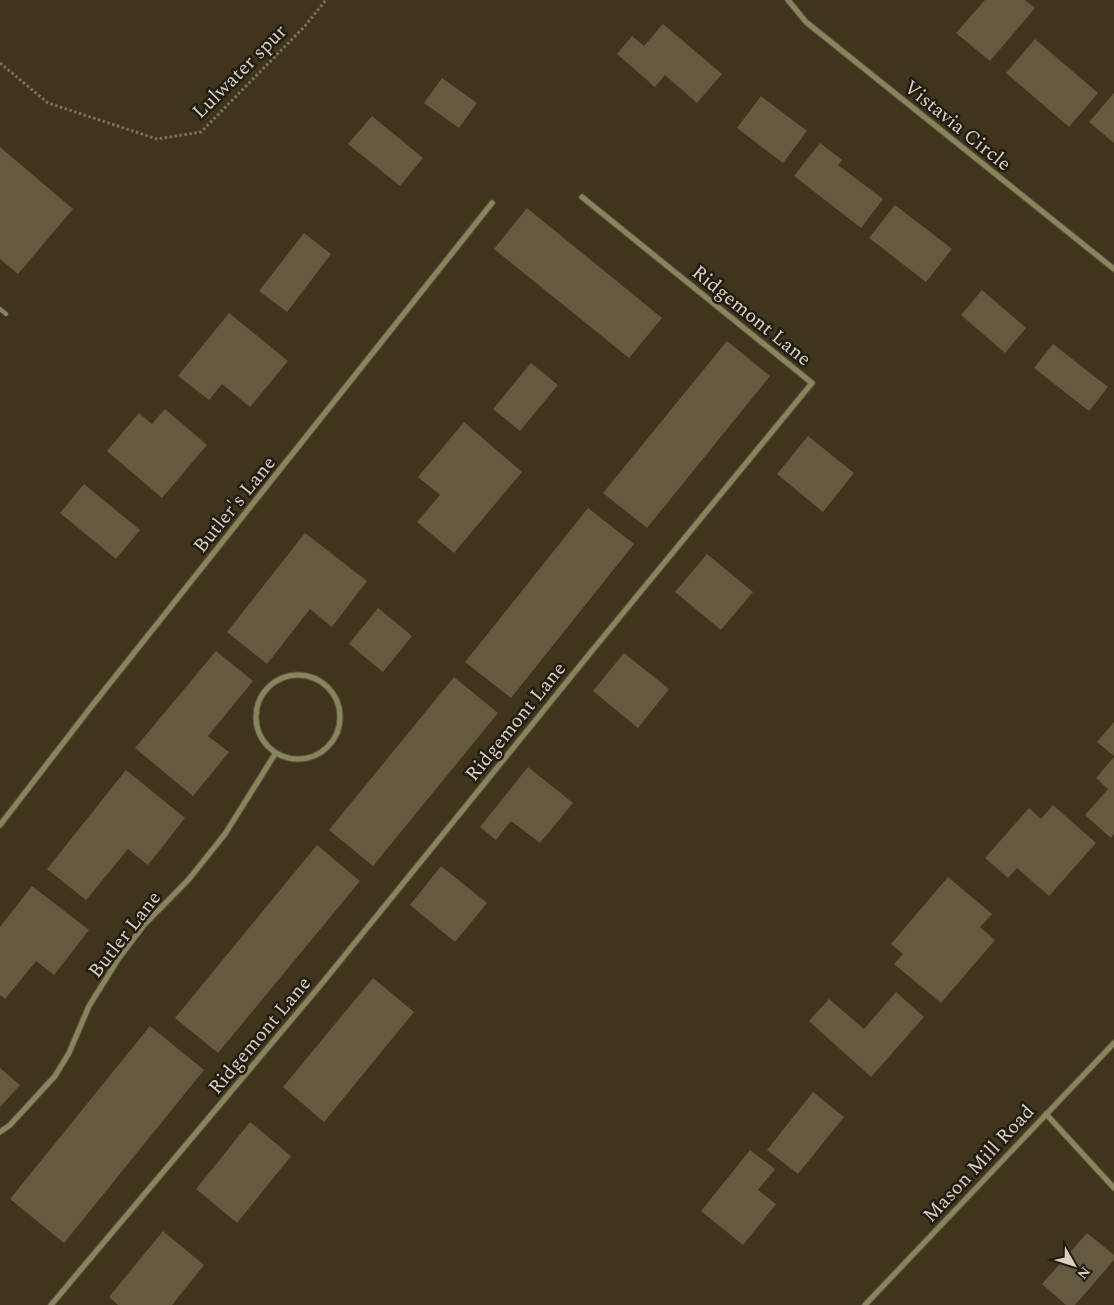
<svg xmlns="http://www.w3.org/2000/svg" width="1114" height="1305" viewBox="0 0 1114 1305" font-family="Spectral,serif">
  <rect width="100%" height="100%" fill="#40341d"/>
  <g fill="#655940">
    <path d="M985 0H1025L1035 8 990 61 956 33Z"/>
    <path d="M663 24 722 74 697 103 665 75 655 87 617 54 632 36 644 46Z"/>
    <path d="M1035 39 1098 93 1069 127 1006 73Z"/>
    <path d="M442 78 477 103 459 128 424 103Z"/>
    <path d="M1114 93V143L1089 122Z"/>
    <path d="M761 96 807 131 783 163 737 128Z"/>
    <path d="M372 116 423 158 400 186 348 144Z"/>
    <path d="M820 143 842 160 838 165 883 199 861 228 794 176Z"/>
    <path d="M0 147 73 209 18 274 0 259Z"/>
    <path d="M895 205 952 249 926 282 869 238Z"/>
    <path d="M527 208 662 318 629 358 494 249Z"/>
    <path d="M304 233 331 254 287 312 259 291Z"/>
    <path d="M982 290 1026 328 1005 353 961 315Z"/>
    <path d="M229 313 288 361 250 407 222 384 209 400 178 376Z"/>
    <path d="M727 341 770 376 647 528 603 493Z"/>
    <path d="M1053 344 1108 387 1089 411 1034 368Z"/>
    <path d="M531 363 558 385 520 431 493 409Z"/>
    <path d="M165 409 207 445 162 498 107 451 139 413 152 424Z"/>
    <path d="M464 422 522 472 454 553 417 522 440 495 418 477Z"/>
    <path d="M808 436 854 473 823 512 777 474Z"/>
    <path d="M84 484 140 530 116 559 60 513Z"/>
    <path d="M588 508 634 544 511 698 465 662Z"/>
    <path d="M305 533 367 581 332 627 310 609 267 664 227 632Z"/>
    <path d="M707 554 753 592 721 630 675 592Z"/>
    <path d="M378 608 412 636 383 672 349 644Z"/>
    <path d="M216 651 253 681 208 736 229 752 193 796 135 748Z"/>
    <path d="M624 653 669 689 638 728 593 691Z"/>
    <path d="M454 677 498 713 373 866 329 830Z"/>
    <path d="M1114 722V756L1097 742Z"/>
    <path d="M1114 757V834L1111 838 1085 815 1108 789 1096 778Z"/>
    <path d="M528 767 573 803 540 843 511 821 496 840 480 827Z"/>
    <path d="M126 770 185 818 148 865 128 849 86 900 47 869Z"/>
    <path d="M1053 805 1096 843 1049 896 1017 868 1008 878 985 858 1029 808 1041 819Z"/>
    <path d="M317 845 360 881 218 1053 175 1018Z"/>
    <path d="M441 866 487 903 455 942 410 905Z"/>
    <path d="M948 877 992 914 980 927 995 940 941 1003 894 964 903 954 891 944Z"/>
    <path d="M32 886 89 930 54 975 36 961 5 999 0 995V927Z"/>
    <path d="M373 978 414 1012 324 1122 283 1087Z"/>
    <path d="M896 992 924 1017 871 1077 809 1021 829 999 864 1029Z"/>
    <path d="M150 1026 204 1070 64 1243 10 1199Z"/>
    <path d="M0 1068 20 1085 0 1107Z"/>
    <path d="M813 1092 844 1117 798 1174 767 1150Z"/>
    <path d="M250 1122 291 1156 237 1223 196 1189Z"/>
    <path d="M750 1150 775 1169 758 1190 776 1204 743 1245 701 1211Z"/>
    <path d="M163 1231 204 1265 172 1305H118L109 1297Z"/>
    <path d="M1087 1233 1114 1255V1260L1075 1305H1066L1042 1284Z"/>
  </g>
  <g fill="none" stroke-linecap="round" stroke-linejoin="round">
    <g stroke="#5b503b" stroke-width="5.5">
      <path id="lane" d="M0 309 6 314"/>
    </g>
    <g stroke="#5b503b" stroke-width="7">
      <g id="street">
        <path d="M788 0 806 22 1114 269"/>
        <circle cx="298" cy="717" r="42"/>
        <path d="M0 825 91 707 492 203"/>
        <path d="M1046 1114 1114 1188"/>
        <path d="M0 1132 10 1125 55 1076 69 1053 89 1006 119 958 144 925 189 879 225 834 275 754"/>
        <path d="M51 1305 319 987 591 652 812 383 582 197"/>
        <path d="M865 1305 1114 1043"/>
      </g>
    </g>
    <path stroke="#7d725f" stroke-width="3" stroke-dasharray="2.5 2.5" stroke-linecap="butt" d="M0 63 48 103 157 139 201 132 304 27 326 0"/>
    <use href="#lane" stroke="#88855d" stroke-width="4"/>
    <use href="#street" stroke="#88855d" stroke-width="5"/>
  </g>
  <g text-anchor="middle" stroke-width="5" stroke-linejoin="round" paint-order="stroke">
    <g font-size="20" fill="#d8d0c3" stroke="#221d13">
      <text transform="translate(239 71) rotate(-45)" y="7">Lulwater spur</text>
      <text transform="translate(958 125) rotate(39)" y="7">Vistavia Circle</text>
      <text transform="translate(752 315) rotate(39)" y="7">Ridgemont Lane</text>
      <text transform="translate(234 504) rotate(-51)" y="7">Butler's Lane</text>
      <text transform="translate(515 721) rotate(-51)" y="7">Ridgemont Lane</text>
      <text transform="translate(124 934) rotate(-52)" y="7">Butler Lane</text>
      <text transform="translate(259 1035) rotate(-50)" y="7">Ridgemont Lane</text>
      <text transform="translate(978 1163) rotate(-47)" y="7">Mason Mill Road</text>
    </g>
  </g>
  <g transform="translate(1074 1265) rotate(129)" stroke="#221d13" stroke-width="4" paint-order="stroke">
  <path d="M0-4L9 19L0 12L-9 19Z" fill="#d8d0c3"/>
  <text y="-8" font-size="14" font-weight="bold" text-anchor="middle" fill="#d8d0c3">N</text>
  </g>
</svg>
